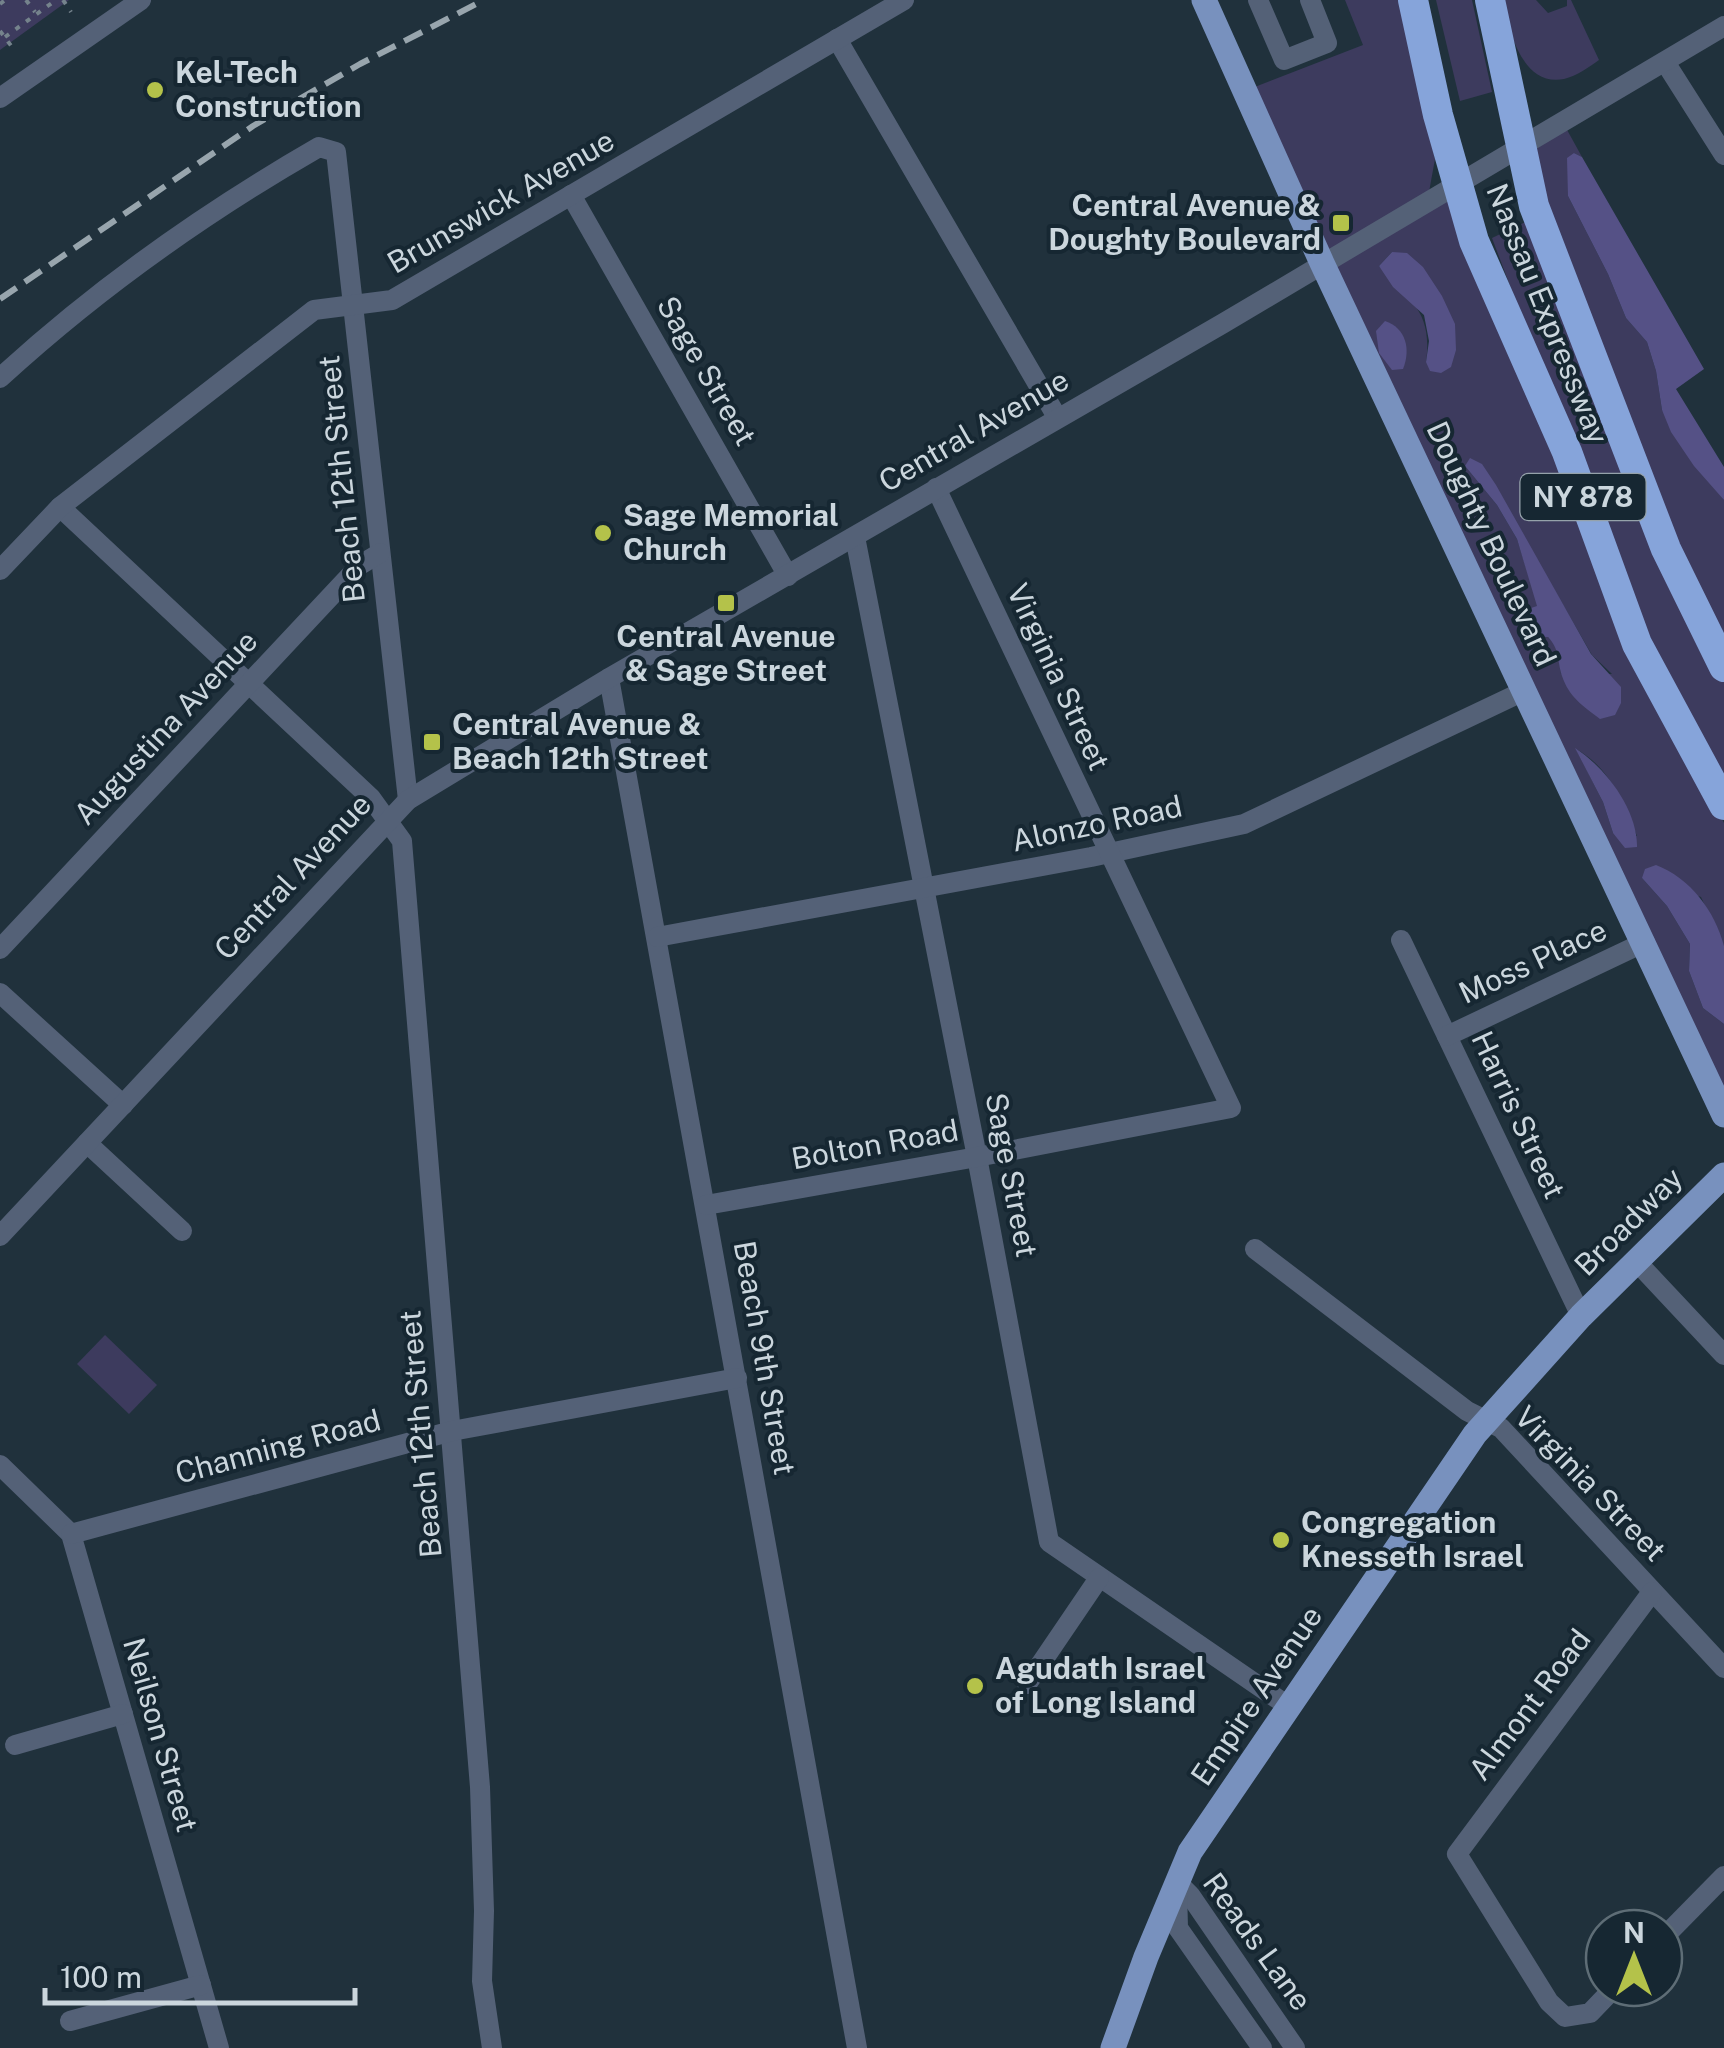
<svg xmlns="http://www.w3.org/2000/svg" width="1724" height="2048" viewBox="0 0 1724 2048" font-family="'Public Sans',sans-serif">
  <rect width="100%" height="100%" fill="#20313c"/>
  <g fill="#3d3b5e" fill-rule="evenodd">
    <path d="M0 0H69L0 50Z"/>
    <path d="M1345 0H1400L1435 159 1429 192 1324 259 1247 90 1363 45Z"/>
    <path d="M1436 0H1472L1492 92 1460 101Z"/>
    <path d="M1501 0H1536L1548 13 1567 6V0H1571L1599 60C1589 67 1577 76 1564 79 1521 87 1510 30 1501 0Z"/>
    <path d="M1566 128 1582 157 1574 153 1568 196 1608 274 1626 318 1647 342 1656 371 1662 410 1724 500V657L1556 237 1533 151Z"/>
    <path d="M1447 199 1633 641 1724 823V947L1701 897 1642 878 1667 906 1690 944 1689 971 1703 1008 1724 1024V1101L1325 264ZM1392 252 1451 367 1426 362C1433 311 1410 301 1379 266ZM1482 465 1592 655 1612 674H1561L1558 648 1548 637 1517 539 1497 505 1465 466ZM1576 749C1609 767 1624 802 1637 836L1613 833 1603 802Z"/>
    <path d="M1538 216 1724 680V793L1710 772 1608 546 1492 238Z"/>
    <path d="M105 1335 157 1385 129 1414 77 1364Z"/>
  </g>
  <g fill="#555186">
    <path d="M1574 153 1582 157 1704 369 1676 389 1724 467V500L1694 466 1671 432 1662 410 1656 371 1647 342 1626 318 1608 274 1568 196 1567 158Z"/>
    <path d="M1392 252 1407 253 1423 267 1442 296 1455 324 1456 350 1451 367 1441 373 1430 371 1426 362 1429 341 1424 315 1393 287 1379 266Z"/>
    <path d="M1385 321C1406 328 1411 349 1403 369L1392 370 1379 353 1376 331Z"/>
    <path d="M1470 458 1482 464 1496 485 1591 654 1621 687V703L1615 715 1600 719C1583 706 1569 697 1562 676 1557 660 1560 650 1548 637L1524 636 1521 619 1528 609 1537 606 1517 539 1497 505 1465 466Z"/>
    <path d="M1575 748C1605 767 1638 810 1637 847L1625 848 1613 833 1603 802Z"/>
    <path d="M1656 865C1690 878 1715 911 1724 946 1724 969 1724 1001 1724 1024L1703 1008 1689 971 1690 944 1667 906 1642 878 1645 869Z"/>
  </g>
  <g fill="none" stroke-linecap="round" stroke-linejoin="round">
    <g stroke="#75838c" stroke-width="4" stroke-dasharray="5 8" stroke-linecap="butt">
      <path d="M26 0 35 12"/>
      <path d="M63 0 71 12"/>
      <path d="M0 4 5 0"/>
      <path d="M0 31 15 51"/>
      <path d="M5 37 56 0"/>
    </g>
    <g stroke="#546177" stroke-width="20">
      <path d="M1258 0 1284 60 1327 43 1310 0"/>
      <path d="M837 39 1057 417"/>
      <path d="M1665 62 1724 155"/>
      <path d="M0 98 141 0"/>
      <path d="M571 195 788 576"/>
      <path d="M0 378C97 289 206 212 319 147L336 152 408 800"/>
      <path d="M60 507 371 798 402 841 480 1787 484 1911 482 1981 492 2048"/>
      <path d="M855 537 977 1157 1049 1542 1288 1706"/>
      <path d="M0 570 60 507 314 310 392 300 904 0"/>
      <path d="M609 678 857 2048"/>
      <path d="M657 937 1091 857 1244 824 1524 691"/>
      <path d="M1401 940 1581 1316"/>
      <path d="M0 949 360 565 380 553"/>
      <path d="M0 993 123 1105"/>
      <path d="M1447 1036 1645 942"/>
      <path d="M87 1143 182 1231"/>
      <path d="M706 1205 977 1157 1231 1108 936 488"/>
      <path d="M0 1236 408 800 609 678 1222 324 1724 26"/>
      <path d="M1255 1249 1467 1411 1501 1428 1724 1668"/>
      <path d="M1636 1261 1724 1355"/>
      <path d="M0 1465 71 1534 219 2048"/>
      <path d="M71 1534 452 1431 737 1378"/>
      <path d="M1027 1684 1099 1578"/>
      <path d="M15 1745 123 1714"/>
      <path d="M1177 1882 1190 1895 1295 2048"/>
      <path d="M1177 1889 1178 1928 1262 2048"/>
      <path d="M1664 1937 1724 1876"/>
      <path d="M1614 1988 1590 2013 1565 2017 1549 2002 1457 1854 1652 1592"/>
      <path d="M70 2021 201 1985"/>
    </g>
    <g stroke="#7891be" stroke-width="25">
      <path d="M1204 0 1322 263 1724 1115"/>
      <path d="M1113 2048 1146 1957 1190 1852 1475 1434 1581 1316 1724 1175"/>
    </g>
    <g stroke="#86a4da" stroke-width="30">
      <path d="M1413 0 1438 115 1474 241 1567 452 1637 644 1724 805"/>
      <path d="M1490 0 1534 206 1666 549 1724 667"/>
    </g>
    <path stroke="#98a5ad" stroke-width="6" stroke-dasharray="20 10" stroke-linecap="butt" d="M0 299 253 126 360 64 484 0"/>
  </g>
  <g fill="#b4c24a" stroke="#162732" stroke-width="4">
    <circle cx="155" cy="90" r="10"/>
    <rect x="1331" y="213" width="20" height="20" rx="5"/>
    <circle cx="603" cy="533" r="10"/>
    <rect x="716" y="593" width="20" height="20" rx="5"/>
    <rect x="422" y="732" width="20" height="20" rx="5"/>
    <circle cx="1281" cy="1540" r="10"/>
    <circle cx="975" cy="1686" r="10"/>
  </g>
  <g text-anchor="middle" stroke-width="8" stroke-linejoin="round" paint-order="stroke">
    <rect fill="#162732" stroke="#95a2aa" stroke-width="2.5" x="1520.5" y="474" width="125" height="46" rx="8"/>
    <g font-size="28" font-weight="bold" fill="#cbd6dd">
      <text x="1583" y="507">NY 878</text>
    </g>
    <g font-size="30" font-weight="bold" fill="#cbd6dd" stroke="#162732" text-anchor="start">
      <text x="175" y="83">Kel-Tech<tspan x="175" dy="34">Construction</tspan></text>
      <text x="1321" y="216" text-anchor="end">Central Avenue &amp;<tspan x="1321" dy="34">Doughty Boulevard</tspan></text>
      <text x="623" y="526">Sage Memorial<tspan x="623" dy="34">Church</tspan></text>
      <text x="726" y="647" text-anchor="middle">Central Avenue<tspan x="726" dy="34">&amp; Sage Street</tspan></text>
      <text x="452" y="735">Central Avenue &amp;<tspan x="452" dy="34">Beach 12th Street</tspan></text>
      <text x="1301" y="1533">Congregation<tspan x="1301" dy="34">Knesseth Israel</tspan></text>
      <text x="995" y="1679">Agudath Israel<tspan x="995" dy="34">of Long Island</tspan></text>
    </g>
    <g font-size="30" fill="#cbd6dd" stroke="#162732">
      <text transform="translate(501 202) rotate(-30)" y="10">Brunswick Avenue</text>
      <text transform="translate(1547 314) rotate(68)" y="10">Nassau Expressway</text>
      <text transform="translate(706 371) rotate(60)" y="10">Sage Street</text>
      <text transform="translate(974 431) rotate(-30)" y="10">Central Avenue</text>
      <text transform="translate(342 479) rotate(-96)" y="10">Beach 12th Street</text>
      <text transform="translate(1491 544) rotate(65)" y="10">Doughty Boulevard</text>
      <text transform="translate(1058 677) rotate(65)" y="10">Virginia Street</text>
      <text transform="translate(166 728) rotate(-47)" y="10">Augustina Avenue</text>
      <text transform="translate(1097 824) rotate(-12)" y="10">Alonzo Road</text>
      <text transform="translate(293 877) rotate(-47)" y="10">Central Avenue</text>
      <text transform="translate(1533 962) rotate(-25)" y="10">Moss Place</text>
      <text transform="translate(1518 1115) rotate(65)" y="10">Harris Street</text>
      <text transform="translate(875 1145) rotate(-10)" y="10">Bolton Road</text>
      <text transform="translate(1011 1175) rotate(79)" y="10">Sage Street</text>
      <text transform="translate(1629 1222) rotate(-45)" y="10">Broadway</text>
      <text transform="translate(764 1358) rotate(80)" y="10">Beach 9th Street</text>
      <text transform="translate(421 1434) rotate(-95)" y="10">Beach 12th Street</text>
      <text transform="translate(278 1447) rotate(-15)" y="10">Channing Road</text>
      <text transform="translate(1590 1484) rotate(46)" y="10">Virginia Street</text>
      <text transform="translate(1257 1696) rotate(-56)" y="10">Empire Avenue</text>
      <text transform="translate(1530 1705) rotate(-53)" y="10">Almont Road</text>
      <text transform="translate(160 1735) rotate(74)" y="10">Neilson Street</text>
      <text transform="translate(1257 1942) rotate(54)" y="10">Reads Lane</text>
    </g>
  </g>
  <g transform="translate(1634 1958)"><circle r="48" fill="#162732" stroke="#5e6d76" stroke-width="2.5"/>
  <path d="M0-8L18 38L0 25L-18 38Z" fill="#b4c24a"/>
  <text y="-15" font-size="28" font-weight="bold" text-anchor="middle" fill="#cbd6dd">N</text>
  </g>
  <path d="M45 1988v15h310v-15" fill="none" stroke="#cbd6dd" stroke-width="5"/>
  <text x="60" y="1988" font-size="30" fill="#cbd6dd" stroke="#162732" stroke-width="8" paint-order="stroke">100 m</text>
</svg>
